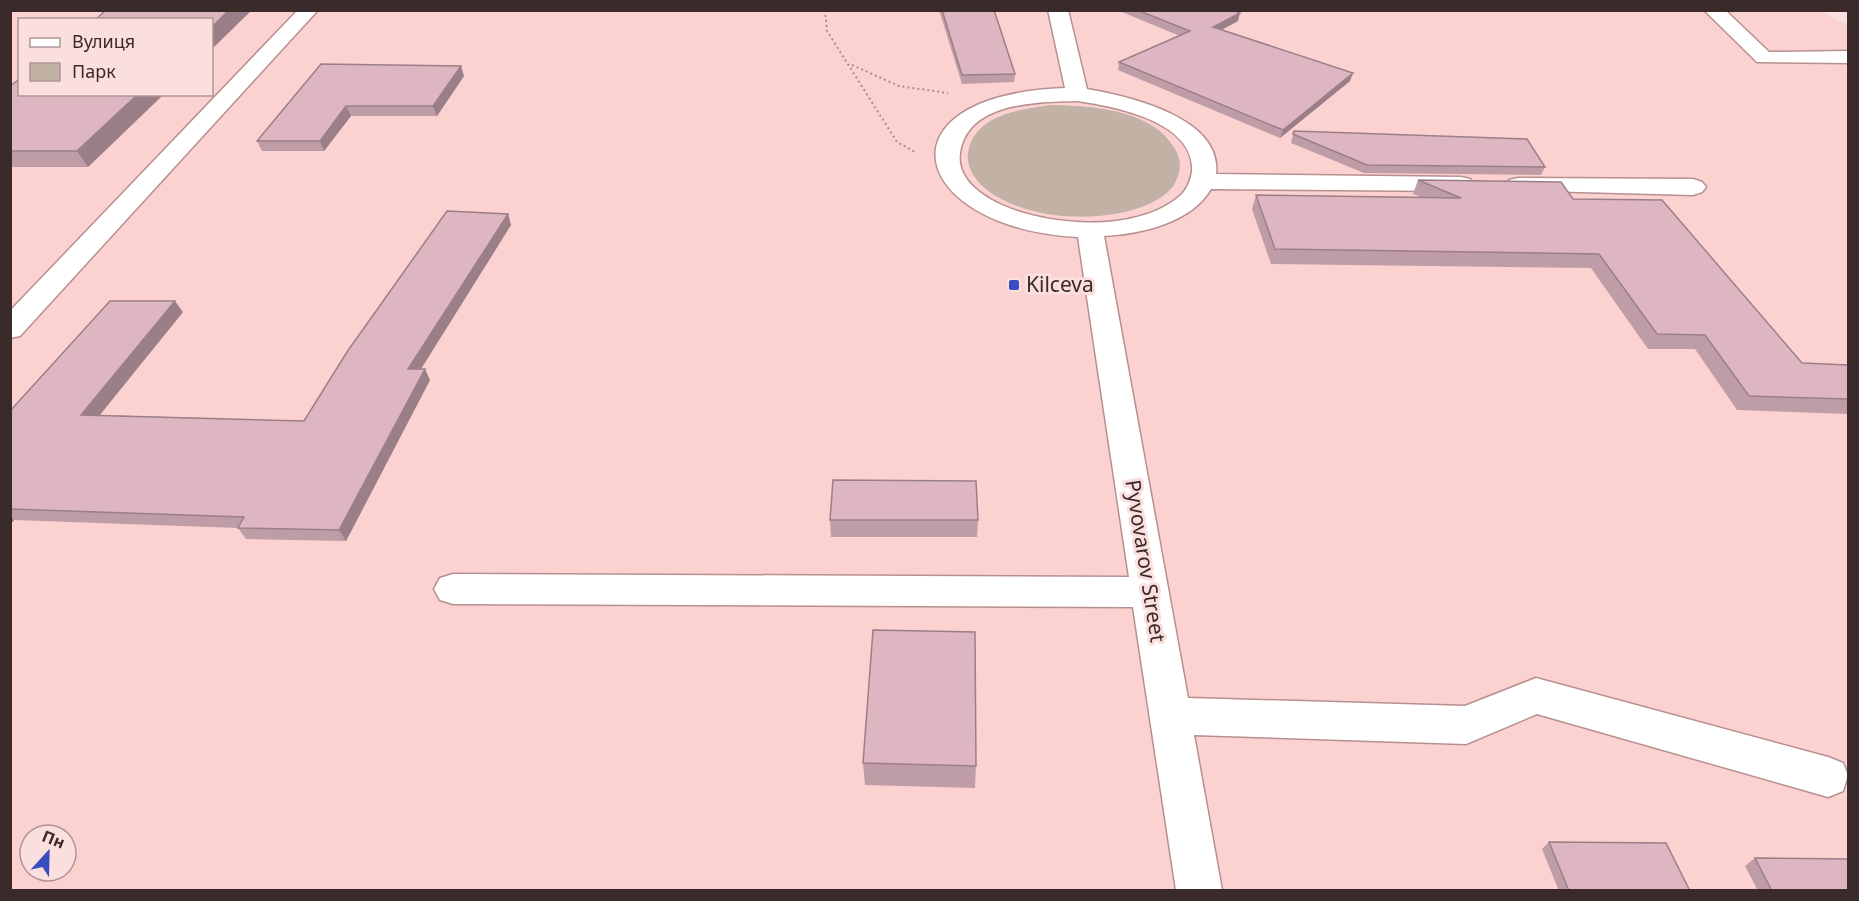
<svg xmlns="http://www.w3.org/2000/svg" width="1859" height="901" viewBox="0 0 1859 901" font-family="'Noto Sans',sans-serif">
  <rect width="100%" height="100%" fill="#fadfde"/>
  <path fill="#fcd2d1" fill-rule="evenodd" d="M10 11H1820L1848 25V890H11ZM20 20H212V94H20ZM30 835H66V871H30Z"/>
  <path fill="#c2b2a5" d="M1052 105C1091 106 1153 109 1175 149 1182 161 1181 171 1175 183 1166 199 1142 208 1125 212 1084 221 1033 218 996 196 981 187 966 172 968 153 974 115 1020 109 1052 105Z"/>
  <g fill="none" stroke-linecap="round" stroke-linejoin="round">
    <g stroke="#b88f8f" stroke-width="3">
      <g id="minor">
        <path d="M298 10H318L20 336 10 338V311Z"/>
        <path d="M1048 10H1068L1087 89C1127 96 1223 117 1216 174L1461 177 1470 179 1473 184 1470 189 1461 191 1211 189C1191 223 1141 234 1104 236L1188 698 1465 706 1536 678 1828 757 1843 763 1848 775 1843 791 1828 797 1537 714 1466 744 1194 735 1222 890H1176L1133 607 453 604 440 600 434 589 440 578 453 574 1129 577 1078 237C909 228 873 95 1065 88ZM1077 101C1112 106 1189 120 1192 166 1193 175 1188 188 1181 195 1137 235 1038 227 990 199 973 189 957 174 960 153 967 102 1037 102 1077 101Z"/>
        <path d="M1704 10H1725L1769 52 1848 51V63L1757 62Z"/>
        <path d="M1518 178 1693 179 1702 182 1706 187 1702 192 1693 195 1509 190 1506 185 1509 180Z"/>
      </g>
    </g>
    <g stroke="#a58f8e" stroke-width="2" stroke-dasharray="2 3" stroke-linecap="butt">
      <path d="M825 10 827 31 897 142 915 152"/>
      <path d="M852 65 899 86 948 93"/>
    </g>
    <use href="#minor" fill="#fff" fill-rule="evenodd"/>
  </g>
  <g fill="#bf9da7">
    <path d="M939 10H994L1015 74 1014 82 962 84Z"/>
    <path d="M1117 10H1233L1238 21 1221 30 1350 81 1280 138 1118 70 1119 62 1180 36Z"/>
    <path d="M321 64 464 76 437 116H351L324 151H262L257 141Z"/>
    <path d="M10 86 20 94H164L88 167H10Z"/>
    <path d="M1294 131 1545 167 1541 175 1364 173 1291 143Z"/>
    <path d="M1418 180 1573 199 1802 363 1848 365V414L1737 410 1695 349H1648L1591 268 1271 264 1252 209 1256 195 1421 197 1413 194Z"/>
    <path d="M508 214 511 225 421 369 430 380 346 541 246 539 238 528 14 520 10 525V411L183 312 99 415 304 421Z"/>
    <path d="M830 520H978L977 537H831Z"/>
    <path d="M863 763 976 766 975 788 865 785Z"/>
    <path d="M1549 842 1690 891H1559L1542 849Z"/>
    <path d="M1755 858 1848 891H1758L1745 866Z"/>
  </g>
  <g fill="#9b7f88">
    <path d="M229 10H252L212 49V27Z"/>
    <path d="M1240 13 1238 21 1212 35 1213 27Z"/>
    <path d="M461 66 464 76 437 116 433 106Z"/>
    <path d="M1353 73 1350 81 1280 138 1283 130Z"/>
    <path d="M138 94H164L88 167 77 151Z"/>
    <path d="M346 106 351 116 324 151 320 141Z"/>
    <path d="M508 214 511 225 414 380 408 369Z"/>
    <path d="M175 301 183 312 91 426 81 415Z"/>
    <path d="M425 369 430 380 346 541 339 530Z"/>
    <path d="M10 516 14 520 10 525Z"/>
  </g>
  <g fill="#deb6c2" stroke="#9b7f88" stroke-width="1.5">
    <path d="M106 10H229L212 27V20H95Z"/>
    <path d="M942 10H994L1015 74 962 75Z"/>
    <path d="M1137 10H1233L1240 13 1213 27 1353 73 1283 130 1119 62 1190 31Z"/>
    <path d="M321 64 461 66 433 106H346L320 141H257Z"/>
    <path d="M20 79V94H138L77 151H10V86Z"/>
    <path d="M1294 131 1527 139 1545 167 1367 165 1293 134Z"/>
    <path d="M1418 180 1561 182 1573 199 1662 200 1802 363 1848 365V399L1749 396 1705 335 1657 334 1599 254 1275 249 1256 195 1461 198Z"/>
    <path d="M447 211 508 214 408 369H425L339 530 238 528 244 517 10 509V411L110 301H175L81 415 304 421 347 352Z"/>
    <path d="M833 480 976 481 978 520H830Z"/>
    <path d="M873 630 975 632 976 766 863 763Z"/>
    <path d="M1549 842 1666 843 1690 891H1569Z"/>
    <path d="M1755 858 1848 859V891H1772Z"/>
  </g>
  <rect fill="#384dbf" stroke="#fadfde" stroke-width="2" x="1008" y="279" width="12" height="12" rx="3"/>
  <g text-anchor="middle" stroke-width="6" stroke-linejoin="round" paint-order="stroke">
    <g font-size="21" fill="#3a2a29" stroke="#fadfde" text-anchor="start">
      <text x="1026" y="292">Kilceva</text>
    </g>
    <g font-size="21" fill="#3a2a29" stroke="#fadfde">
      <text transform="translate(1145 561) rotate(81)" y="7">Pyvovarov Street</text>
    </g>
  </g>
  <rect width="1859" height="901" fill="none" stroke="#3a2a29" stroke-width="24"/>
  <rect x="18" y="18" width="195" height="78" fill="#fadfde" stroke="#ad9796" stroke-width="1.5"/>
  <rect x="30" y="38" width="30" height="9" fill="#ffffff" stroke="#ad9796" stroke-width="1.5"/>
  <text x="72" y="48" font-size="18" fill="#3a2a29">Вулиця</text>
  <rect x="30" y="63" width="30" height="18" fill="#c2b2a5" stroke="#ad9796" stroke-width="1.5"/>
  <text x="72" y="78" font-size="18" fill="#3a2a29">Парк</text>
  <g transform="translate(48 853) rotate(22)"><circle r="28" fill="#fadfde" stroke="#ad9796" stroke-width="1.5"/>
  <path d="M0-4.5L10 22L0 15L-10 22Z" fill="#384dbf"/>
  <text y="-9" font-size="16" font-weight="bold" text-anchor="middle" fill="#3a2a29">Пн</text>
  </g>
</svg>
